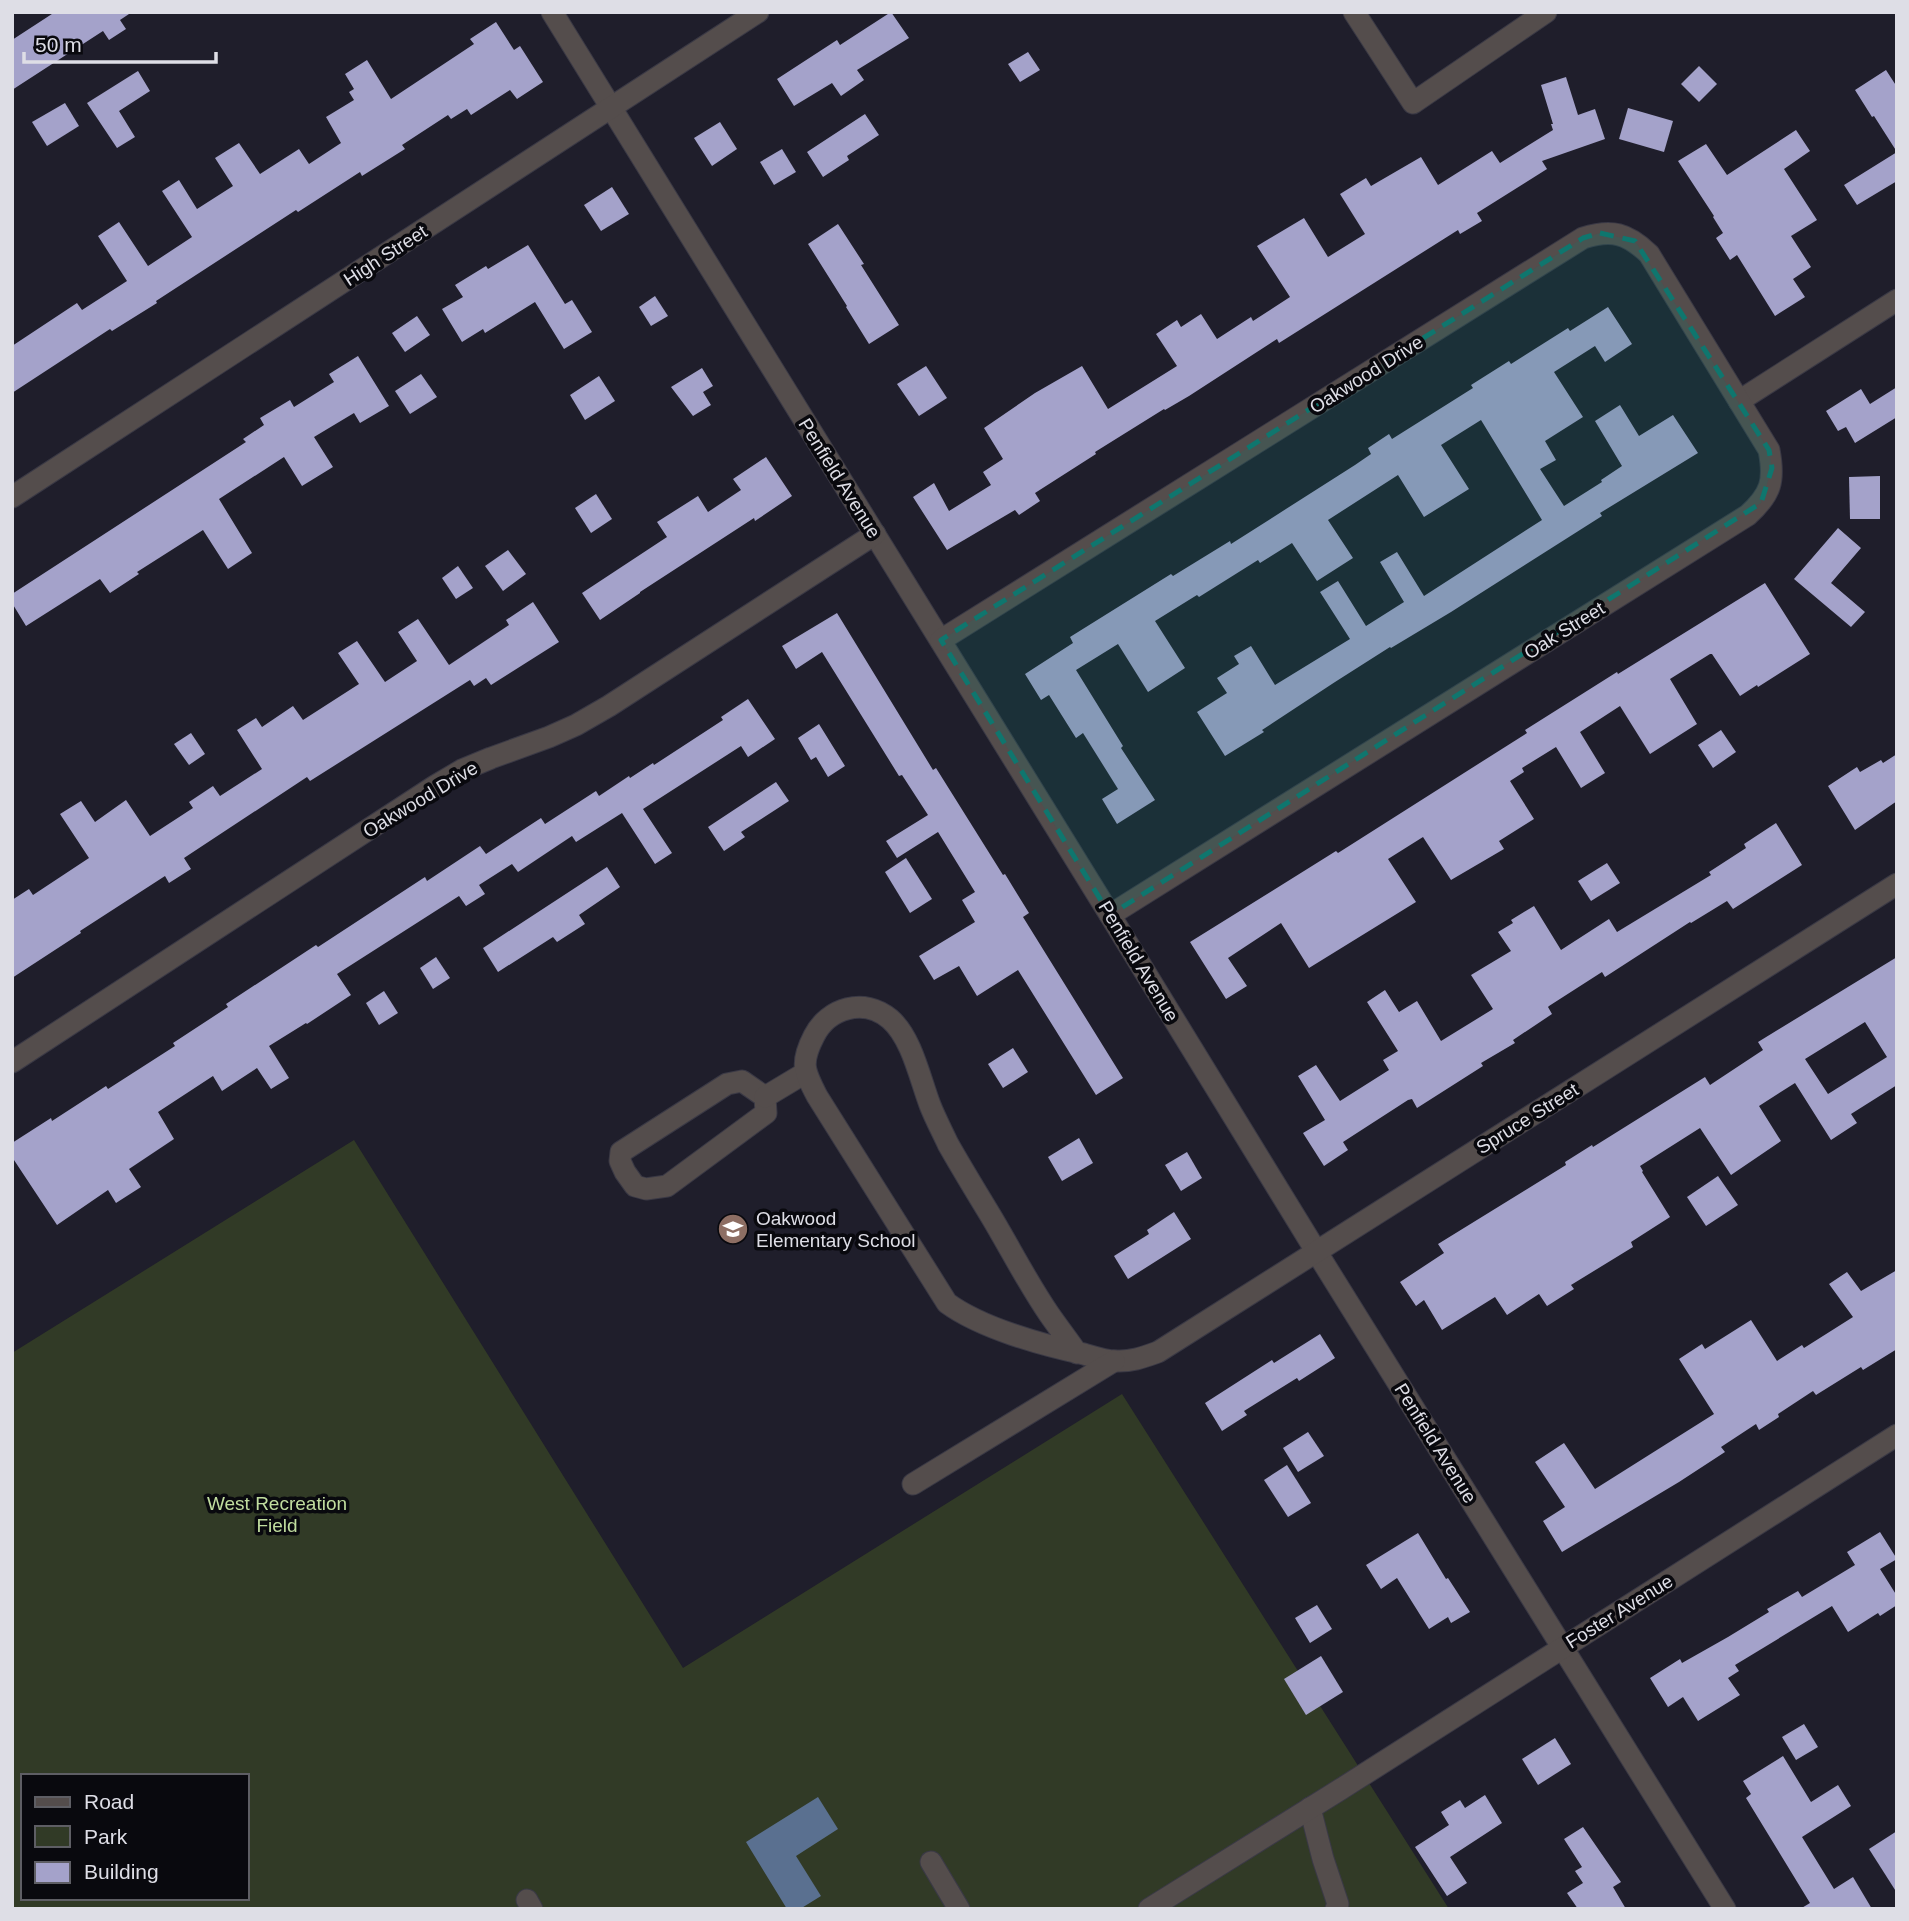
<svg xmlns="http://www.w3.org/2000/svg" width="1909" height="1921" viewBox="0 0 1909 1921" font-family="Arial,sans-serif">
  <rect width="100%" height="100%" fill="#1f1e2b"/>
  <path fill="#313a26" fill-rule="evenodd" d="M354 1140 683 1668 1122 1394 1449 1909H12V1353ZM23 1776H247V1898H23Z"/>
  <path fill="#5a7090" d="M818 1797 838 1829 796 1856 821 1896 800 1909H787L746 1842Z"/>
  <g fill="#a4a2ca" fill-rule="evenodd">
    <path d="M55 12H132L120 20 126 29 109 40 103 31 12 90V40Z"/>
    <path d="M891 12 909 38 857 70 864 80 841 96 832 83 794 106 777 79 837 40 840 45Z"/>
    <path d="M496 22 514 50 520 46 543 82 517 99 510 90 471 115 467 109 451 119 448 115 402 145 405 149 362 176 360 172 298 212 296 210 156 301 157 303 112 331 110 329 12 393V346L77 303 82 310 127 281 98 236 119 222 148 266 192 237 162 191 179 180 197 209 233 186 215 158 239 143 260 174 299 149 309 164 341 143 326 117 354 100 349 92 354 89 345 74 367 60 391 99 474 44 470 39Z"/>
    <path d="M1028 52 1040 70 1020 82 1008 64Z"/>
    <path d="M1699 66 1717 84 1699 102 1681 84Z"/>
    <path d="M1886 70 1897 87V181L1857 205 1844 185 1897 152 1874 116 1872 117 1855 90Z"/>
    <path d="M138 71 150 91 119 111 135 137 117 148 87 103Z"/>
    <path d="M1566 77 1578 115 1595 109 1605 139 1542 161 1547 169 1477 213 1482 221 1460 234 1458 230 1279 343 1277 339 1189 396 1165 410 1164 409 1095 452 1096 454 1035 493 1040 501 1019 515 1015 510 947 550 913 497 934 483 949 511 991 485 983 472 1003 459 984 428 1035 393 1082 366 1108 409 1177 366 1156 334 1177 320 1181 327 1201 314 1217 339 1251 317 1253 321 1290 297 1257 246 1304 218 1328 257 1365 234 1340 194 1366 178 1371 186 1421 157 1438 185 1492 151 1500 163 1553 130 1551 124H1553L1541 85Z"/>
    <path d="M65 103 79 126 47 146 32 122Z"/>
    <path d="M1628 108 1673 121 1664 152 1619 139Z"/>
    <path d="M865 114 879 135 847 156 849 160 823 177 807 152Z"/>
    <path d="M720 122 737 149 712 166 694 138Z"/>
    <path d="M1796 130 1810 151 1784 169 1817 220 1791 236 1811 267 1793 279 1805 297 1775 316 1737 255 1730 260 1716 238 1723 233 1713 217 1714 216 1678 161 1706 144 1727 175Z"/>
    <path d="M782 149 796 172 774 185 760 162Z"/>
    <path d="M612 187 629 214 601 231 584 205Z"/>
    <path d="M838 224 864 264 861 265 899 325 869 344 846 307 847 306 808 244Z"/>
    <path d="M528 245 565 304 572 300 592 332 564 349 535 302 485 333 483 329 462 342 442 309 463 297 455 285 486 266 488 269Z"/>
    <path d="M655 296 668 316 651 326 639 307Z"/>
    <path d="M1608 307 1632 344 1605 362 1595 346 1554 372 1583 417 1545 441 1556 460 1540 469 1564 506 1602 482 1601 480 1622 466 1595 421 1620 405 1639 436 1673 415 1698 453 1600 513 1602 516 1451 612 1391 648 1390 647 1335 682 1262 730 1264 732 1225 756 1197 712 1227 693 1217 678 1239 664 1234 656 1251 646 1275 685 1350 639 1320 592 1338 581 1366 626 1404 602 1380 562 1397 552 1424 596 1542 520 1481 420 1441 445 1469 489 1424 517 1398 475 1328 520 1353 558 1317 581 1292 543 1260 563 1258 560 1199 597 1197 595 1155 621 1185 668 1148 692 1118 644 1076 670 1123 746 1121 748 1155 800 1117 824 1102 799 1118 789 1083 733 1076 738 1049 695 1041 700 1025 674 1073 643 1070 637 1171 574 1173 576 1230 541 1231 544 1355 465 1371 454 1368 448 1389 434 1392 439 1473 388 1471 385 1509 361 1511 364 1568 328 1570 331Z"/>
    <path d="M417 316 430 335 405 352 392 333Z"/>
    <path d="M358 356 389 406 360 423 354 413 314 437 333 467 302 486 284 457 219 499 252 553 228 569 203 530 137 572 139 574 110 593 100 579 26 626 12 603V594L246 442 243 439 264 425 260 418 290 400 294 407 334 382 329 374Z"/>
    <path d="M926 366 947 398 919 416 897 384Z"/>
    <path d="M702 368 713 386 703 392 711 405 693 416 671 387Z"/>
    <path d="M421 374 437 397 410 414 395 391Z"/>
    <path d="M599 376 615 401 585 420 570 395Z"/>
    <path d="M1897 387V417L1855 443 1846 427 1838 431 1826 411 1861 389 1870 404Z"/>
    <path d="M766 457 792 496 755 521 754 518 640 592V593L600 620 582 593 667 537 657 522 698 496 708 512 741 490 733 479Z"/>
    <path d="M1880 476V519H1850L1849 477Z"/>
    <path d="M596 494 612 519 591 533 575 508Z"/>
    <path d="M1838 528 1861 548 1831 583 1865 612 1851 627 1794 579Z"/>
    <path d="M508 550 526 574 503 591 485 566Z"/>
    <path d="M458 566 473 588 456 599 442 578Z"/>
    <path d="M1765 583 1810 654 1758 687 1757 685 1740 696 1712 654H1710L1670 679 1697 724 1650 754 1620 706 1580 732 1605 773 1581 788 1556 747 1522 768 1524 772 1510 781 1534 819 1499 841 1504 849 1451 880 1423 837 1388 859 1416 902 1309 968 1281 923 1228 958 1247 986 1226 999 1190 942 1336 851 1338 853 1527 733 1525 730 1617 672 1618 674Z"/>
    <path d="M533 602 559 642 491 685 486 678 474 686 470 680 310 781 307 777 184 858 191 869 169 883 165 876 80 931 81 933 12 978V900L29 889 33 895 89 858 60 814 81 801 95 822 126 800 150 836 193 808 189 802 213 786 220 796 262 769 237 730 256 718 262 727 293 706 303 720 359 684 338 653 357 641 385 682 417 661 398 632 418 619 449 665 509 625 506 620Z"/>
    <path d="M837 613 933 770 936 768 1003 875 1005 874 1029 913 1023 917 1123 1078 1096 1095 1018 970 977 996 959 966 934 980 919 956 975 922 962 900 975 892 938 832 897 858 886 841 928 815 902 775 899 776 822 652 796 669 782 646Z"/>
    <path d="M748 699 775 739 748 757 741 746 643 809 672 853 655 864 622 813 576 842 572 836 518 872 512 864 479 885 485 894 466 906 459 896 337 974 351 995 307 1024 306 1023 269 1046 289 1078 271 1089 257 1068 222 1091 213 1076 158 1112 174 1139 129 1169 141 1187 116 1203 108 1190 57 1225 12 1157V1143L51 1118 52 1121 106 1086 108 1089 175 1046 173 1043 228 1007 226 1004 316 945 318 947 425 877 427 881 480 846 486 854 541 818 545 824 596 791 599 796 629 776 630 778 653 763 654 765 723 720 721 717Z"/>
    <path d="M819 724 845 766 828 777 816 757 811 760 798 738Z"/>
    <path d="M1721 730 1736 752 1713 768 1698 745Z"/>
    <path d="M191 733 205 754 189 765 174 744Z"/>
    <path d="M1897 754V801L1855 830 1828 786 1857 767 1860 772 1881 760 1883 763Z"/>
    <path d="M776 782 789 801 741 832 745 837 724 851 708 827Z"/>
    <path d="M1776 823 1802 865 1733 909 1727 901 1691 923 1690 922 1605 977 1602 972 1549 1006 1548 1007 1552 1014 1513 1040 1515 1043 1481 1063 1483 1066 1417 1108 1412 1099 1408 1100 1343 1142 1348 1150 1324 1166 1303 1133 1325 1120 1298 1076 1316 1065 1340 1101 1389 1070 1383 1060 1398 1051 1367 1002 1385 990 1399 1012 1417 1001 1441 1041 1493 1009 1471 975 1511 951 1498 932 1513 923 1511 920 1534 906 1561 950 1609 919 1617 932 1711 875 1709 872 1746 848 1744 844Z"/>
    <path d="M906 858 932 899 910 913 885 872Z"/>
    <path d="M1607 863 1620 883 1591 901 1578 881Z"/>
    <path d="M607 867 620 887 579 915 585 924 557 942 553 937 498 972 483 948Z"/>
    <path d="M436 957 450 978 433 989 420 968Z"/>
    <path d="M1897 957V1085L1851 1114 1857 1123 1831 1140 1795 1083 1759 1106 1781 1141 1731 1175 1700 1128 1640 1166 1643 1171 1642 1172 1670 1217 1631 1242 1633 1247 1571 1285 1574 1289 1547 1306 1539 1294 1507 1315 1495 1297 1442 1330 1424 1300 1416 1306 1400 1282 1444 1253 1438 1244 1566 1165 1565 1162 1592 1145 1593 1147 1705 1077 1710 1085 1763 1050 1758 1042ZM1865 1022 1887 1057 1828 1094 1805 1059Z"/>
    <path d="M384 991 398 1013 379 1025 366 1003Z"/>
    <path d="M1013 1048 1028 1072 1003 1088 988 1064Z"/>
    <path d="M1079 1138 1093 1163 1062 1181 1048 1157Z"/>
    <path d="M1187 1152 1202 1178 1181 1191 1165 1165Z"/>
    <path d="M1718 1176 1738 1205 1706 1226 1687 1197Z"/>
    <path d="M1174 1212 1191 1239 1128 1279 1114 1256 1149 1234 1147 1230Z"/>
    <path d="M1897 1270V1349L1863 1370 1861 1367 1816 1395 1813 1391 1778 1414 1779 1417 1759 1430 1756 1424 1721 1447 1725 1452 1679 1482 1562 1552 1543 1521 1565 1507 1535 1462 1564 1443 1595 1489 1714 1414 1679 1359 1702 1344 1705 1349 1751 1320 1777 1361 1802 1345 1804 1348 1853 1317 1829 1284 1847 1272 1861 1291Z"/>
    <path d="M1320 1334 1335 1358 1299 1381 1297 1378 1244 1411 1247 1415 1222 1431 1205 1403 1272 1360 1274 1363Z"/>
    <path d="M1308 1432 1324 1456 1298 1472 1283 1448Z"/>
    <path d="M1287 1465 1311 1503 1288 1517 1264 1480Z"/>
    <path d="M1880 1532 1897 1559 1880 1569 1897 1596V1605L1880 1616 1878 1613 1848 1632 1832 1606 1735 1665 1739 1671 1728 1678 1740 1695 1698 1721 1683 1697 1668 1707 1650 1678 1680 1659 1682 1663 1728 1637 1769 1612 1767 1609 1798 1591 1802 1597 1855 1565 1847 1552Z"/>
    <path d="M1418 1533 1446 1579 1448 1578 1470 1612 1451 1623 1448 1617 1429 1629 1397 1578 1381 1589 1366 1565Z"/>
    <path d="M1317 1605 1332 1629 1310 1643 1295 1618Z"/>
    <path d="M1321 1656 1343 1692 1306 1715 1284 1679Z"/>
    <path d="M1804 1724 1818 1747 1796 1760 1782 1737Z"/>
    <path d="M1555 1738 1571 1764 1538 1785 1522 1759Z"/>
    <path d="M1783 1756 1811 1802 1838 1785 1851 1806 1802 1837 1834 1889 1853 1877 1872 1909H1800L1810 1903 1746 1798 1751 1794 1743 1781Z"/>
    <path d="M1485 1795 1502 1823 1450 1857 1467 1883 1447 1896 1415 1847 1449 1825 1441 1812 1460 1800 1465 1808Z"/>
    <path d="M1583 1827 1621 1882 1613 1887 1626 1909H1578L1567 1893 1583 1883 1575 1871 1582 1867 1564 1839Z"/>
    <path d="M1897 1831V1893L1869 1849Z"/>
  </g>
  <g fill="none" stroke-linecap="round" stroke-linejoin="round">
    <g stroke="#3a3945" stroke-width="23">
      <g id="minor">
        <path d="M552 12 1110 915 1316 1251 1725 1909"/>
        <path d="M1354 12 1413 103 1546 12"/>
        <path d="M1739 401 1897 300"/>
        <path d="M12 497 758 12"/>
        <path d="M941 640 1583 238C1612 229 1627 233 1649 254L1769 450C1775 481 1771 494 1748 515L1110 915"/>
        <path d="M12 1062 435 786 462 770 491 758 549 737 576 725 609 706 875 534"/>
        <path d="M742 1081 765 1097 766 1113 667 1186 646 1189 635 1186 625 1172 620 1161 621 1152 727 1084Z"/>
        <path d="M765 1097 805 1073"/>
        <path d="M1077 1353C1068 1340 1058 1327 1049 1314 1027 1282 1009 1246 989 1213 975 1190 961 1167 948 1144 942 1131 935 1118 930 1105 920 1079 912 1038 890 1019 864 997 828 1008 814 1036 800 1063 804 1071 817 1096L947 1303C981 1328 1042 1345 1084 1354 1094 1357 1106 1361 1116 1361 1131 1362 1144 1357 1158 1352L1897 884"/>
        <path d="M913 1484 1114 1361"/>
        <path d="M1310 1808 1323 1859 1338 1904 1336 1909"/>
        <path d="M931 1862 959 1909"/>
        <path d="M527 1900 532 1909"/>
        <path d="M1149 1909 1341 1789 1897 1435"/>
      </g>
    </g>
    <use href="#minor" stroke="#544d4c" stroke-width="21"/>
  </g>
  <path fill="#0f766e" fill-opacity="0.2" stroke="#0f766e" stroke-width="5" stroke-dasharray="14 9" stroke-linejoin="round" d="M1600 233 1635 241 1769 450 1772 468 1761 503 1110 915 941 640 1583 238Z"/>
  <defs>
    <g id="school-disc" transform="scale(1.575)"><circle r="9.5" fill="#8d6e63" stroke="#09090e"/><path d="M0-5L7-2L0 1L-7-2ZM-4 1L0 2.5L4 1V4Q0 6-4 4Z" fill="#fff"/></g>
  </defs>
  <g fill-rule="evenodd">
    <use href="#school-disc" x="733" y="1229"/>
  </g>
  <g text-anchor="middle" stroke-width="7" stroke-linejoin="round" paint-order="stroke">
    <g font-size="19" fill="#dedee6" stroke="#09090e">
      <text transform="translate(385 255) rotate(-33)" y="7">High Street</text>
      <text transform="translate(1366 374) rotate(-32)" y="7">Oakwood Drive</text>
      <text transform="translate(840 478) rotate(58)" y="7">Penfield Avenue</text>
      <text transform="translate(1564 630) rotate(-32)" y="7">Oak Street</text>
      <text transform="translate(420 799) rotate(-31)" y="7">Oakwood Drive</text>
      <text transform="translate(1139 961) rotate(59)" y="7">Penfield Avenue</text>
      <text transform="translate(1527 1118) rotate(-32)" y="7">Spruce Street</text>
      <text transform="translate(1436 1443) rotate(58)" y="7">Penfield Avenue</text>
      <text transform="translate(1619 1611) rotate(-32)" y="7">Foster Avenue</text>
    </g>
    <g font-size="19" fill="#dedee6" stroke="#09090e" text-anchor="start">
      <text x="756" y="1225">Oakwood<tspan x="756" dy="22">Elementary School</tspan></text>
    </g>
    <g font-size="19" fill="#c1dd9f" stroke="#09090e">
      <text x="277" y="1510">West Recreation<tspan x="277" dy="22">Field</tspan></text>
    </g>
  </g>
  <rect width="1909" height="1921" fill="none" stroke="#dedee6" stroke-width="28"/>
  <rect x="21" y="1774" width="228" height="126" fill="#09090e" stroke="#5e5e64" stroke-width="2"/>
  <rect x="35" y="1797" width="35" height="10" fill="#544d4c" stroke="#5e5e64" stroke-width="2"/>
  <text x="84" y="1809" font-size="21" fill="#dedee6">Road</text>
  <rect x="35" y="1826" width="35" height="21" fill="#313a26" stroke="#5e5e64" stroke-width="2"/>
  <text x="84" y="1844" font-size="21" fill="#dedee6">Park</text>
  <rect x="35" y="1862" width="35" height="21" fill="#a4a2ca" stroke="#5e5e64" stroke-width="2"/>
  <text x="84" y="1879" font-size="21" fill="#dedee6">Building</text>
  <path d="M24 52v10h192v-10" fill="none" stroke="#dedee6" stroke-width="3.5"/>
  <text x="35" y="52" font-size="21" fill="#dedee6" stroke="#09090e" stroke-width="5" paint-order="stroke">50 m</text>
</svg>
